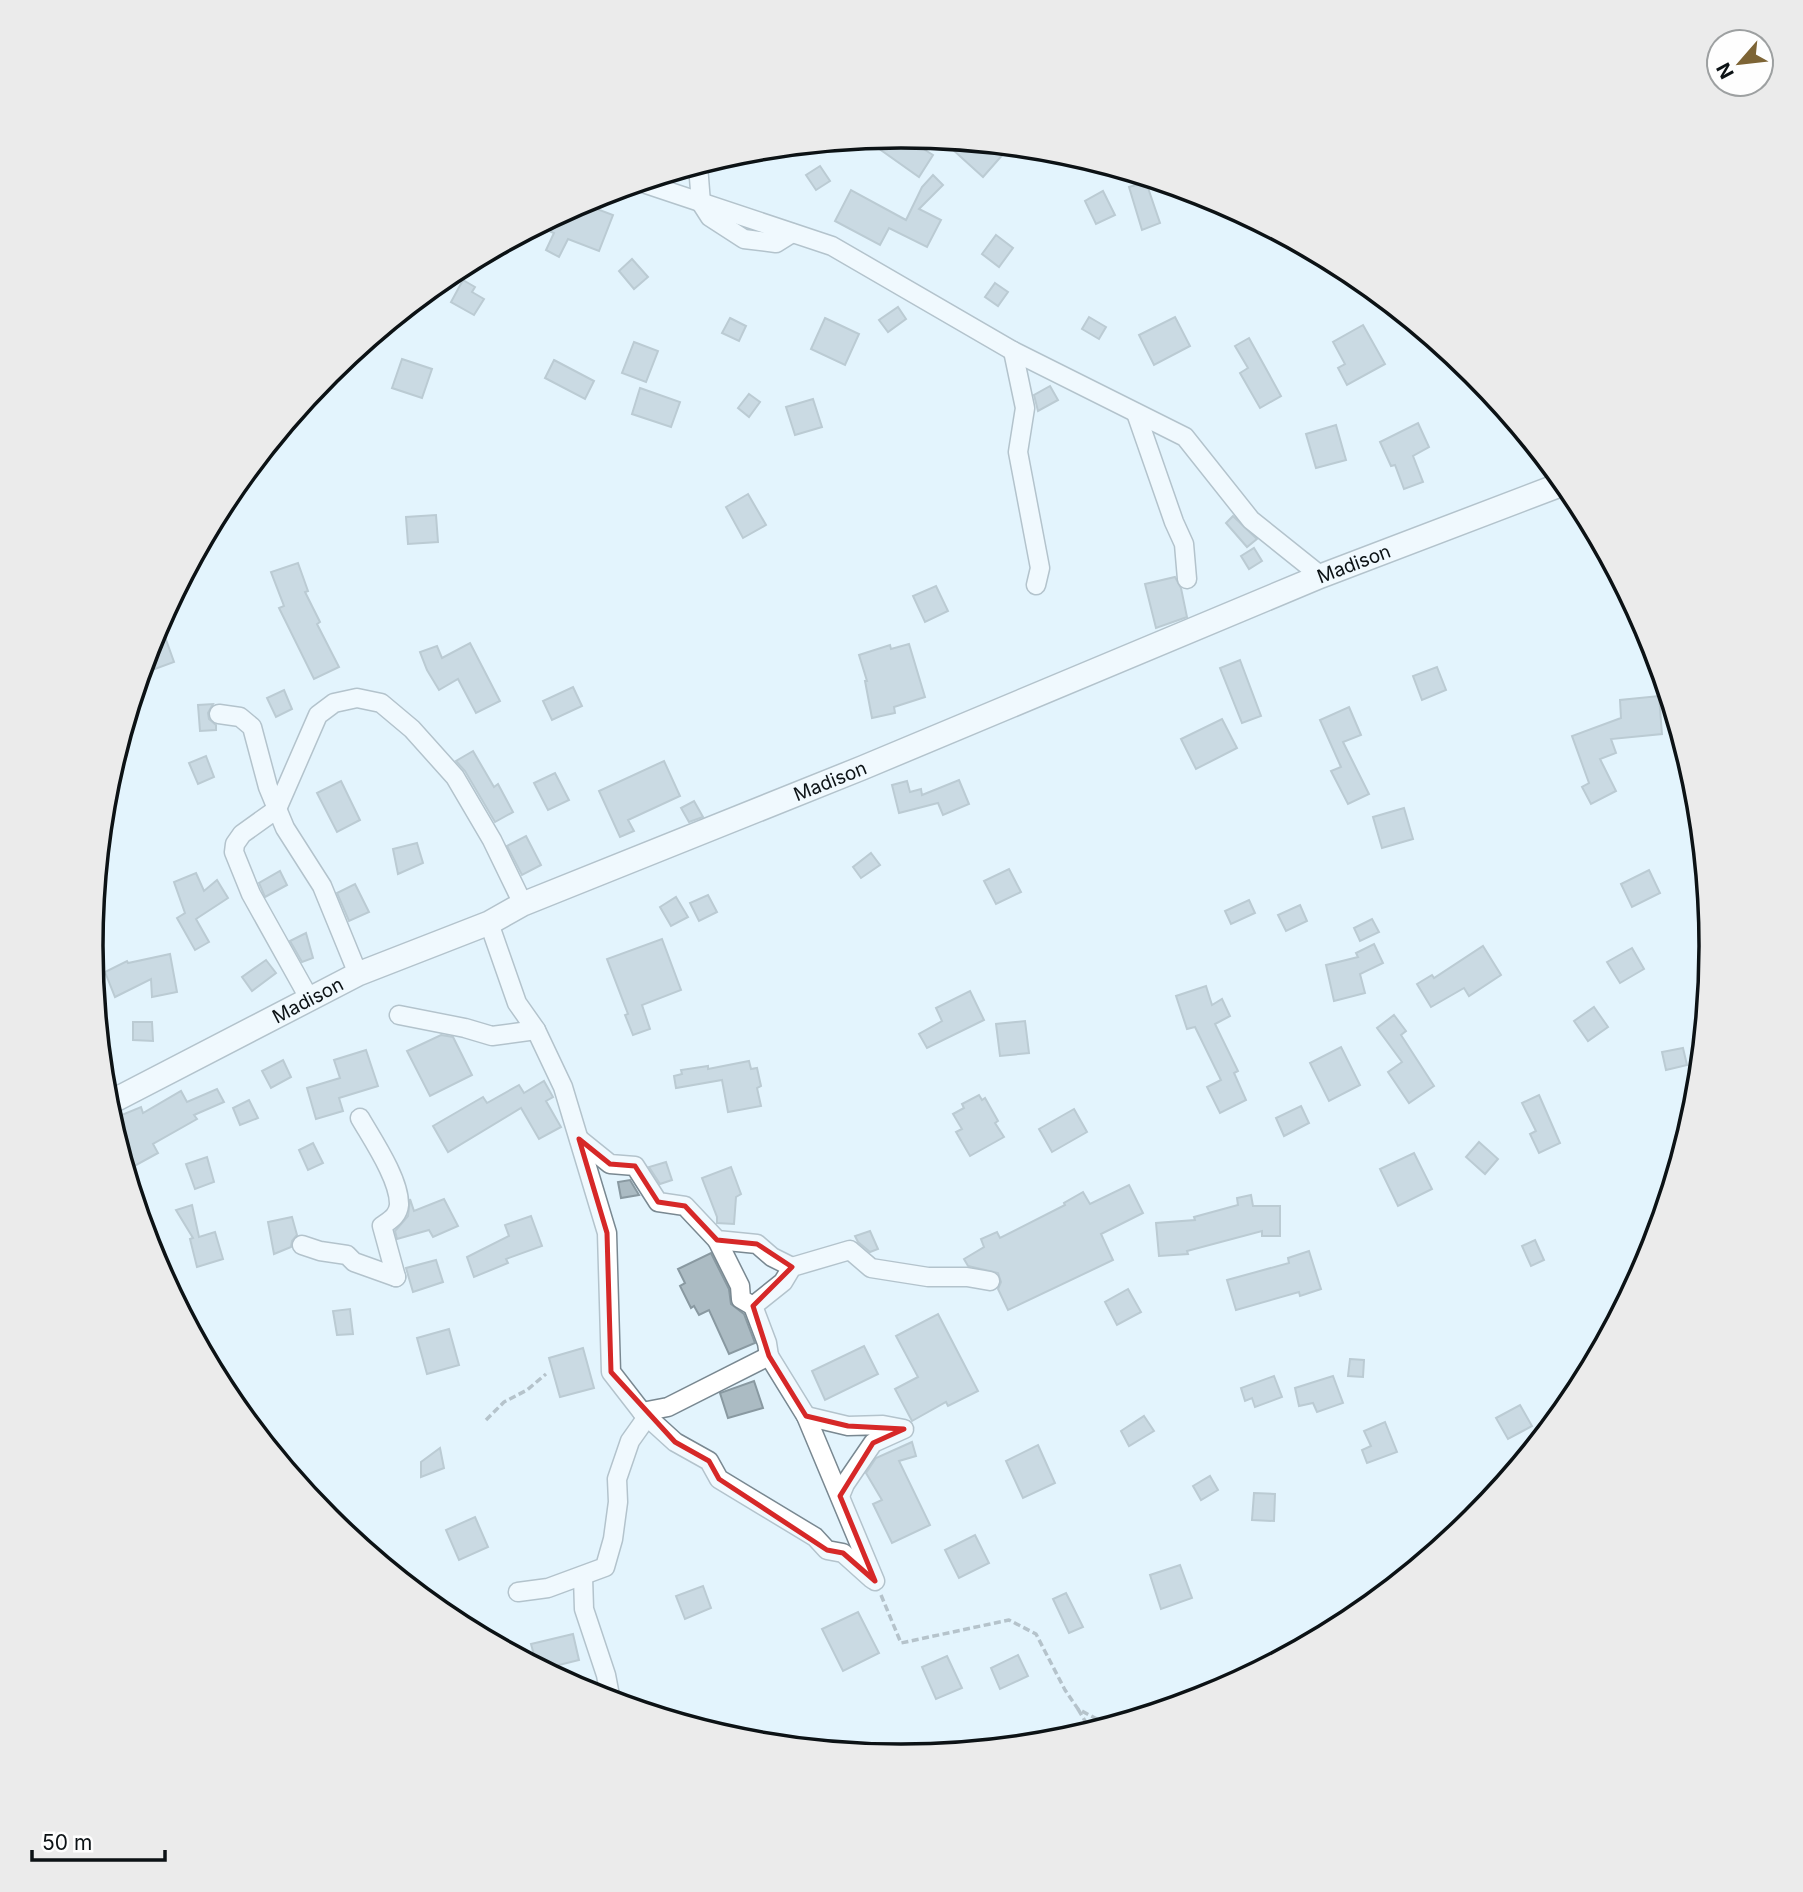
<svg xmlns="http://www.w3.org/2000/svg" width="1803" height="1892" viewBox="0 0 1803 1892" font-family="Inter,sans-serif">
  <rect width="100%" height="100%" fill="#e3f4fd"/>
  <g fill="#abbbc3" stroke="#8999a1" stroke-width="2">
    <path d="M903 136 933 155 919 177 878 148 886 137Z"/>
    <path d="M959 141 997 145 1005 152 983 177 952 149Z"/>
    <path d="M820 166 830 181 816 190 806 175Z"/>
    <path d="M933 175 943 185 919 209 941 220 927 247 889 228 880 245 835 221 851 190 906 220 922 187Z"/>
    <path d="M1146 182 1160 223 1142 230 1129 187Z"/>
    <path d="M1103 191 1115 215 1096 224 1085 201Z"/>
    <path d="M581 203 613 215 599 251 568 239 559 257 546 250 554 233 551 232 558 215Z"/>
    <path d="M996 235 1013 248 999 267 982 254Z"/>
    <path d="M632 259 648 277 634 289 619 271Z"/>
    <path d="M463 280 475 287 472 292 484 299 474 315 451 302Z"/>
    <path d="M995 283 1008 292 998 306 985 297Z"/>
    <path d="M898 307 906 319 888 332 879 320Z"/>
    <path d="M1089 317 1106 327 1099 339 1082 329Z"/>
    <path d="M1175 317 1190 346 1154 365 1139 335Z"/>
    <path d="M730 318 746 326 739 341 722 333Z"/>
    <path d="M825 318 859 334 845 365 811 349Z"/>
    <path d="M1363 325 1385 364 1347 385 1338 368 1345 364 1333 342Z"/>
    <path d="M1249 338 1281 396 1260 408 1240 373 1248 368 1235 346Z"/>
    <path d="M634 342 658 351 646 382 622 373Z"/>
    <path d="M402 359 432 369 422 398 392 388Z"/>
    <path d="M554 360 594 381 585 399 545 378Z"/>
    <path d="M1050 386 1058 400 1038 411 1034 395Z"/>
    <path d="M640 388 680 402 671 427 632 414Z"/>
    <path d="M749 394 760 402 749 417 738 408Z"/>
    <path d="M813 399 822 427 795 435 786 407Z"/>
    <path d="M1418 423 1429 447 1413 456 1423 482 1404 489 1395 465 1391 466 1380 442Z"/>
    <path d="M1336 425 1346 460 1316 468 1306 434Z"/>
    <path d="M748 494 766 525 743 538 726 507Z"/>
    <path d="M436 515 438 542 408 544 406 517Z"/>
    <path d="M1233 516 1257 539 1247 547 1226 523Z"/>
    <path d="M1254 548 1262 561 1249 569 1241 556Z"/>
    <path d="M298 563 308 591 305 592 320 622 317 624 339 667 314 679 279 608 284 606 271 572Z"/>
    <path d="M1175 577 1181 588 1187 617 1156 628 1145 584Z"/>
    <path d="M936 586 948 611 925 622 913 596Z"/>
    <path d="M160 623 174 662 141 674 153 635Z"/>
    <path d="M470 643 500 701 476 713 458 679 439 690 427 670 420 652 437 646 442 658Z"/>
    <path d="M909 644 925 697 894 707 895 713 872 718 865 681H867L859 655 890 645 891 649Z"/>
    <path d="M1240 660 1261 716 1242 723 1220 668Z"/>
    <path d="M1437 667 1446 690 1422 700 1413 676Z"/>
    <path d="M573 687 582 706 552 720 543 701Z"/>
    <path d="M284 690 292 709 276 717 267 698Z"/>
    <path d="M1659 696 1662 734 1611 739 1616 753 1600 759 1616 791 1591 804 1582 787 1589 783 1572 736 1621 718 1620 700Z"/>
    <path d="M213 704 208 713 209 719 216 725V730L200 731 198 705Z"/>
    <path d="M1349 707 1361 735 1343 742 1369 794 1348 804 1331 771 1341 767 1320 720Z"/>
    <path d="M1222 719 1237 748 1196 769 1181 739Z"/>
    <path d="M473 751 494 787 498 784 513 812 495 822 465 771 456 761Z"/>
    <path d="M206 756 214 777 198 784 189 763Z"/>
    <path d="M664 761 680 796 628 820 634 831 620 837 599 791Z"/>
    <path d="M555 773 569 800 548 810 534 783Z"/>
    <path d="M959 780 969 804 943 815 938 803 899 813 892 785 907 781 910 792 921 789 922 795Z"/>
    <path d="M341 781 360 820 337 832 317 793Z"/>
    <path d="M694 801 703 817 689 822 681 808Z"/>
    <path d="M1404 808 1413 839 1382 848 1373 817Z"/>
    <path d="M526 836 541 865 522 875 507 846Z"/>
    <path d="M417 843 423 863 398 874 393 849Z"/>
    <path d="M871 853 880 865 861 878 853 867Z"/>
    <path d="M1009 869 1021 892 996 904 984 881Z"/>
    <path d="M1649 870 1660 893 1632 907 1621 884Z"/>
    <path d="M280 871 287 885 265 897 259 883Z"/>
    <path d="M196 873 204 891 217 880 228 898 196 919 209 942 195 950 177 918 185 913 174 882Z"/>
    <path d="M355 884 369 912 349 921 337 893Z"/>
    <path d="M708 895 717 912 699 921 690 903Z"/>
    <path d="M676 897 688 917 671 926 660 907Z"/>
    <path d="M1249 900 1255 913 1231 924 1225 911Z"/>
    <path d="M1300 905 1307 921 1286 931 1278 915Z"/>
    <path d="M1372 919 1379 932 1360 941 1354 928Z"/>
    <path d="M306 933 313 958 302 962 290 941Z"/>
    <path d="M662 939 681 990 642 1005 650 1029 633 1035 625 1015 628 1014 607 959Z"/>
    <path d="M1374 944 1383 963 1360 974 1365 993 1334 1001 1326 965 1358 957 1356 953Z"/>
    <path d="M1483 946 1501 975 1469 996 1464 988 1431 1007 1417 984 1432 975 1434 978Z"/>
    <path d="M1632 948 1644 969 1620 983 1607 962Z"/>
    <path d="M170 954 177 992 152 997 151 979 115 997 105 972 127 961 128 963Z"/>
    <path d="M266 960 276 973 252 991 242 977Z"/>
    <path d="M1206 986 1212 1005 1222 999 1230 1016 1215 1024 1238 1071 1234 1073 1246 1100 1220 1113 1207 1087 1221 1080 1195 1027 1187 1029 1176 996Z"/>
    <path d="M970 991 984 1020 927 1048 919 1034 942 1021 936 1008Z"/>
    <path d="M1594 1007 1608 1027 1588 1041 1574 1021Z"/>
    <path d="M1394 1015 1406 1031 1401 1035 1434 1086 1409 1103 1388 1072 1402 1062 1377 1028Z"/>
    <path d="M1025 1021 1029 1053 1000 1056 996 1024Z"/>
    <path d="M133 1022H152L153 1041 133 1040Z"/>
    <path d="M441 1035 453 1037 472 1075 430 1096 407 1051Z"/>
    <path d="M1341 1047 1360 1085 1329 1101 1310 1063Z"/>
    <path d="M1683 1048 1687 1065 1666 1070 1662 1052Z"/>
    <path d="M366 1050 378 1086 339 1098 343 1111 316 1119 307 1088 340 1078 334 1060Z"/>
    <path d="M283 1060 291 1077 271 1088 262 1071Z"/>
    <path d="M749 1061 751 1069 757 1068 761 1086 757 1088 761 1106 728 1112 722 1080 676 1088 674 1076 682 1074 681 1070 708 1066V1069Z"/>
    <path d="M544 1081 553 1097 546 1101 561 1127 539 1139 521 1108 448 1152 433 1126 483 1097 487 1103 519 1085 524 1093Z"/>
    <path d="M217 1089 224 1102 194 1115 197 1119 153 1144 158 1153 127 1170 119 1144 124 1141 112 1119 141 1107 143 1113 181 1091 187 1102Z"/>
    <path d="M979 1095 982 1100 985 1098 998 1121 995 1123 1004 1137 970 1156 956 1132 962 1129 953 1114 964 1108 962 1104Z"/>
    <path d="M1539 1095 1560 1143 1539 1153 1530 1134 1536 1131 1522 1103Z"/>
    <path d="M249 1100 258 1118 240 1125 233 1108Z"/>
    <path d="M1301 1106 1309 1123 1284 1136 1276 1118Z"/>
    <path d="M1074 1109 1087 1132 1052 1152 1039 1129Z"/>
    <path d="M1479 1142 1498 1159 1485 1174 1466 1157Z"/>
    <path d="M313 1143 323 1163 308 1170 299 1150Z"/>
    <path d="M1414 1153 1432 1189 1398 1206 1380 1169Z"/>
    <path d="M207 1157 214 1182 195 1189 186 1164Z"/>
    <path d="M666 1162 672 1180 660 1184 649 1167Z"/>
    <path d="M731 1167 741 1194 736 1197 734 1224 717 1223V1217L702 1178Z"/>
    <path d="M630 1180 639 1195 621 1198 618 1182Z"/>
    <path d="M1129 1185 1143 1213 1101 1234 1113 1260 1008 1310 998 1289 1001 1282 998 1273 968 1266 964 1259 984 1247 981 1239 997 1232 1000 1238 1065 1205 1064 1203 1083 1192 1090 1204Z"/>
    <path d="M1251 1195 1253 1206H1280V1236H1262V1231L1187 1251 1188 1254 1159 1256 1156 1223 1195 1220 1194 1217 1238 1205 1237 1198Z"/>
    <path d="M410 1199 414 1211 444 1199 458 1226 433 1237 429 1230 397 1239 395 1231 408 1216Z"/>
    <path d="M192 1205 199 1237 215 1232 223 1259 197 1267 190 1239 193 1238 176 1210Z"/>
    <path d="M531 1216 542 1246 506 1259 508 1263 474 1277 467 1257 509 1236 505 1225Z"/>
    <path d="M292 1217 297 1235 292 1241 291 1247 274 1254 268 1222Z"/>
    <path d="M870 1231 878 1249 870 1252 858 1242 855 1236Z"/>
    <path d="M1535 1240 1544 1260 1531 1266 1522 1246Z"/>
    <path d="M1309 1251 1321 1289 1300 1296 1299 1292 1236 1310 1227 1280 1289 1263 1288 1258Z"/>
    <path d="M711 1253 729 1289 731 1304 744 1314 755 1343 729 1354 709 1310 699 1315 694 1306 691 1308 680 1286 685 1283 678 1269Z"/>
    <path d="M436 1260 443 1282 413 1292 406 1268Z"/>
    <path d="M1128 1289 1141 1312 1117 1325 1105 1302Z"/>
    <path d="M350 1309 353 1334 337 1335 333 1311Z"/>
    <path d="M938 1314 978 1391 948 1406 946 1402 912 1421 895 1389 918 1377 896 1336Z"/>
    <path d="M449 1329 459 1365 427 1374 417 1338Z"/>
    <path d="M864 1346 878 1374 825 1400 812 1371Z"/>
    <path d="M583 1348 594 1388 560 1397 549 1358Z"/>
    <path d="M1350 1359 1364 1360 1363 1377 1348 1376Z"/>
    <path d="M1274 1376 1282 1397 1255 1407 1252 1398 1245 1401 1241 1388Z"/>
    <path d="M1333 1376 1343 1403 1317 1412 1313 1403 1299 1406 1295 1388Z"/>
    <path d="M754 1381 763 1408 728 1418 720 1393Z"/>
    <path d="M1520 1405 1532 1426 1508 1439 1496 1418Z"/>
    <path d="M1144 1416 1154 1431 1129 1446 1121 1431Z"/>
    <path d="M1385 1422 1397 1452 1367 1463 1362 1450 1371 1446 1364 1431Z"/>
    <path d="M912 1442 916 1456 899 1461 930 1525 892 1543 873 1504 882 1500 866 1473 876 1458Z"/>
    <path d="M1038 1445 1055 1483 1023 1498 1006 1461Z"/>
    <path d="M440 1448 444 1468 421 1477V1462Z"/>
    <path d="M1210 1476 1218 1490 1201 1500 1193 1486Z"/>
    <path d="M1254 1493 1275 1494 1274 1521 1252 1520Z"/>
    <path d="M475 1517 488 1547 459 1560 446 1530Z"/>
    <path d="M975 1535 989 1563 959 1578 945 1550Z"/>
    <path d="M1180 1565 1192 1598 1161 1609 1150 1575Z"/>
    <path d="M703 1586 711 1608 685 1619 676 1596Z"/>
    <path d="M1066 1593 1083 1627 1069 1633 1053 1599Z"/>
    <path d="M858 1612 879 1653 843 1671 822 1629Z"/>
    <path d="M573 1634 579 1660 543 1669 537 1666 531 1644Z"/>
    <path d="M1018 1655 1028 1676 1000 1689 991 1668Z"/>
    <path d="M947 1656 962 1688 936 1699 922 1667Z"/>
  </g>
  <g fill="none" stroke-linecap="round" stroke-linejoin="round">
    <g stroke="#798891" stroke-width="21">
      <g id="minor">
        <path d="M698 165 701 203 710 217 744 239 776 243 792 233"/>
        <path d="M640 182 832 246 1013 351 1185 437 1251 520 1321 576"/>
        <path d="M1013 351 1025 408 1018 452 1040 568 1036 585"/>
        <path d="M1136 413 1174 522 1184 544 1187 579"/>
        <path d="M219 714 240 717 252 727 268 787 285 828 322 886 358 974"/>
        <path d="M489 923 517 1003 536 1030 563 1087 607 1233 611 1372 642 1412 668 1407 769 1356 806 1416 875 1581"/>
        <path d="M309 998 251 894 234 852 235 844 242 834 277 809 318 715 334 703 357 698 381 703 412 729 455 777 492 840 523 904"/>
        <path d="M399 1015 465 1028 492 1036 536 1030"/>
        <path d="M360 1118C372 1139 400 1180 399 1205 398 1216 390 1220 382 1226L396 1277"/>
        <path d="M579 1139 610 1164 635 1166 658 1202 685 1206 717 1240 757 1244 772 1257 792 1267"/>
        <path d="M717 1240 740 1286 741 1299 753 1306"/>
        <path d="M302 1245 320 1251 347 1255 354 1262 396 1277"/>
        <path d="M769 1356 767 1343 753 1306 783 1282 792 1267 850 1250 871 1268 928 1277H967L990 1281"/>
        <path d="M642 1412 675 1442 709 1461 719 1479 815 1537 827 1550 843 1553 872 1579"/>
        <path d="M806 1416 848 1426 883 1425 904 1429 873 1443 845 1484 840 1496"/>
        <path d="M583 1577 584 1609 606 1675 611 1701"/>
        <path d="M518 1592 548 1588 605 1567 613 1539 618 1502 617 1479 630 1441 647 1417"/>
      </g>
    </g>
    <g stroke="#798891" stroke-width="26">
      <g id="tertiary">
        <path id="s1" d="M107 1104 358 974 489 923 523 904 862 768 1321 576 1565 483"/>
      </g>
    </g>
    <g stroke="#7d888f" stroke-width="3.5" stroke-dasharray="7 3.5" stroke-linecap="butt">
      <path d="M486 1420 504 1402 527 1390 546 1374"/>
      <path d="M881 1595 901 1643 1009 1620 1036 1634 1065 1690 1078 1709 1110 1726"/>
      <path d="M1078 1709 1091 1731"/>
    </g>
    <use href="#minor" stroke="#fff" stroke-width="18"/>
    <use href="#tertiary" stroke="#fff" stroke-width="23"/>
  </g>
  <path d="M0 0H1803V1892H0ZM579 1139 610 1164 635 1166 658 1202 685 1206 717 1240 757 1244 792 1267 753 1306 769 1356 806 1416 848 1426 904 1429 873 1443 840 1496 875 1581 843 1553 827 1550 719 1479 709 1461 675 1442 611 1372 607 1233Z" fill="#e3f4fd" fill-opacity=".55" fill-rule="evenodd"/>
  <path fill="none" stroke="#d62828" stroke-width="5" stroke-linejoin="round" d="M579 1139 610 1164 635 1166 658 1202 685 1206 717 1240 757 1244 792 1267 753 1306 769 1356 806 1416 848 1426 904 1429 873 1443 840 1496 875 1581 843 1553 827 1550 719 1479 709 1461 675 1442 611 1372 607 1233Z"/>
  <g text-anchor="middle" stroke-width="7" stroke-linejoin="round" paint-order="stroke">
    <g font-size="19" fill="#0c1215" stroke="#fefefe">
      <text dy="7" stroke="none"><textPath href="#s1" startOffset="1360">Madison</textPath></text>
      <text dy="7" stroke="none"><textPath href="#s1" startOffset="793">Madison</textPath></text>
      <text dy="7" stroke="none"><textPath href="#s1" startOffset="226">Madison</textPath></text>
    </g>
  </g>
  <path d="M0 0H1803V1892H0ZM103 946a798 798 0 1 1 1596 0a798 798 0 1 1-1596 0Z" fill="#ebebeb" fill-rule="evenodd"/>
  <path fill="none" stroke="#0c1215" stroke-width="3.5" d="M103 946a798 798 0 1 1 1596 0a798 798 0 1 1-1596 0Z"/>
  <g transform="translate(1740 63) rotate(242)"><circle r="33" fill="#fefefe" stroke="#9da0a1" stroke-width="2"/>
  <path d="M0-5L12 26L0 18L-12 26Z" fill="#7d6435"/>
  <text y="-10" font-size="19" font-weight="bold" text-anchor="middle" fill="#0c1215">N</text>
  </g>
  <path d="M32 1850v10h133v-10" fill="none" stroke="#0c1215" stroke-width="3.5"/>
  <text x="42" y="1850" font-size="21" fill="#0c1215" stroke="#fefefe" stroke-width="5" paint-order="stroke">50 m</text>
</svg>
